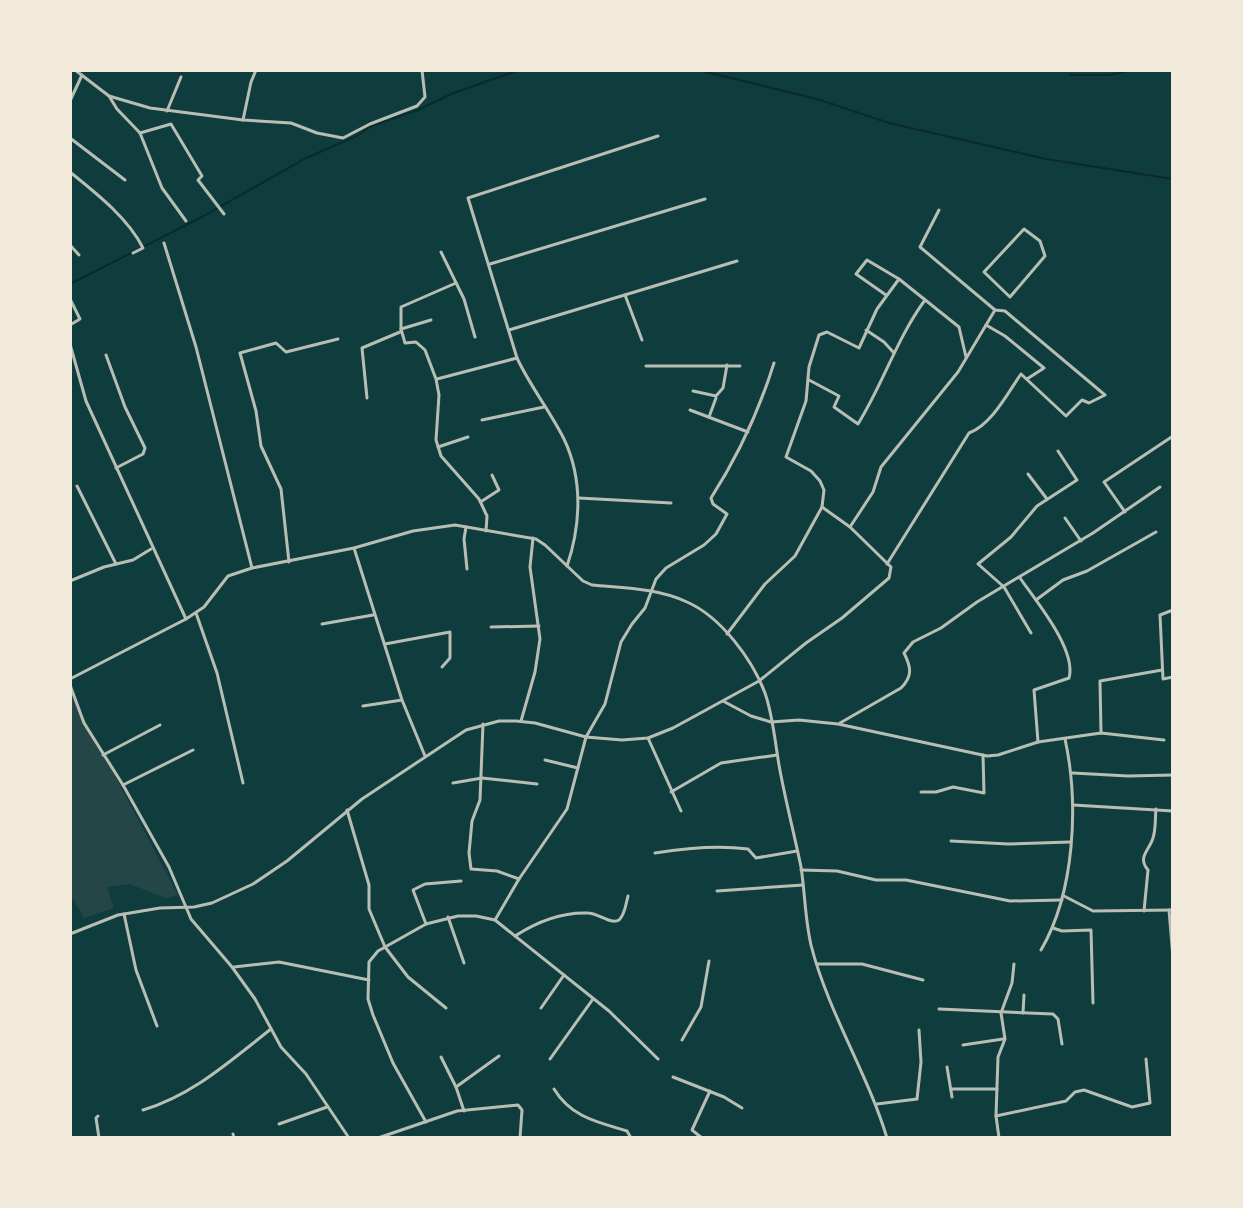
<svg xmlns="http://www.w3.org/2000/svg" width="1243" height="1208" viewBox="0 0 1243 1208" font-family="'IBM Plex Sans',sans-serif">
  <rect width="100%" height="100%" fill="#0f3d3e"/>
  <path fill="#244646" d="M70 691 178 895 165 898 130 884 107 887 114 908 84 918 70 894Z"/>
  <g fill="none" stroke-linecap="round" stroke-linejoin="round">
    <g stroke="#0a2a2b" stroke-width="2">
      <path d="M698 70 817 99 889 123 1046 159 1173 179"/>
      <path d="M1070 75H1110L1132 70"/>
      <path d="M70 284 202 217 306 158 357 136 371 126 418 110 451 94 519 70"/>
    </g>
    <g stroke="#b8beb3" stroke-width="3">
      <path d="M75 70 109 96 150 108 243 120 291 123 317 133 343 138 370 124 417 106 425 97 422 70"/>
      <path d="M109 96 117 109 140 133 162 188 186 221"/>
      <path d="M70 101 82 75"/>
      <path d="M167 111 181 77"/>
      <path d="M243 120 251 82 256 70"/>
      <path d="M140 133 171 124 202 176 198 180 224 214"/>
      <path d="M70 138 125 180"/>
      <path d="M70 172C96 193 128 218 143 248L133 253"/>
      <path d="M1024 229 1040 241 1045 256 1010 297 984 272Z"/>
      <path d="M164 243 196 347 252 568"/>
      <path d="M70 245 79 255"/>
      <path d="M441 252 464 299 475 337"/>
      <path d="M490 264 705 199"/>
      <path d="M456 283 401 307V329L405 343 416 342 425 350 436 379 439 395 436 440 441 456 479 499 487 516 486 531"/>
      <path d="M625 295 642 340"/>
      <path d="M886 295 856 274 867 260 899 279 959 327 966 357"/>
      <path d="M70 299 80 319 70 325"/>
      <path d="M986 325 1005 336 1044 368 1027 379"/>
      <path d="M401 329 431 320"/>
      <path d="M509 330 737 261"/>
      <path d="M866 330 884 342 894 353"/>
      <path d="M70 344 86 401 186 619"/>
      <path d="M106 355 125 407 145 448 143 454 116 468"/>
      <path d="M517 358 468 198 658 136"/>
      <path d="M646 366H740"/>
      <path d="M437 379 517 358C530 386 550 411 564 439 583 479 581 525 567 566"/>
      <path d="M809 380 839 396 834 407 858 424C883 384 897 338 925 300"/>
      <path d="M693 391 716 396 723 388 727 365"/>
      <path d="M367 398 362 348 400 332"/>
      <path d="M690 410 748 432"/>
      <path d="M709 417 716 398"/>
      <path d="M482 420 544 407"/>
      <path d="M438 447 468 437"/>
      <path d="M1028 474 1047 499"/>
      <path d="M77 486 116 564"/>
      <path d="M579 498 671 503"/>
      <path d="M482 501 499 490 492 475"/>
      <path d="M1125 512 1104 482 1173 436"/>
      <path d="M1065 518 1081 541"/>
      <path d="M466 527 464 539 467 569"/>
      <path d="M850 527 873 492 881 467 958 372 995 310"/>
      <path d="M354 548 402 700 425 756"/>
      <path d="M289 562 281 489 261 446 256 411 240 353 276 343 286 352 338 339"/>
      <path d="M887 564 969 433C992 424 1007 394 1021 374L1066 416 1082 400 1089 403 1105 395 1005 311 995 310 920 247 939 210"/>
      <path d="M1020 578C1036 601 1077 650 1069 678L1034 690 1038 742"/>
      <path d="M70 581 104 567 133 560 151 549"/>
      <path d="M1036 600 1063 580 1087 571 1156 532"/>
      <path d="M1173 610 1160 615 1163 679 1173 677"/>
      <path d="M196 613 217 673 243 783"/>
      <path d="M322 624 373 615"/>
      <path d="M491 627 539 626"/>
      <path d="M1031 633 1004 587 978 564 1011 537 1037 506 1077 480 1058 451"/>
      <path d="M727 634 765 584 795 556 822 507 824 490 820 481 811 471 786 457 806 401 809 367 819 335 827 332 859 348 877 309 899 279"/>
      <path d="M385 644 450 632V658L442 667"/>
      <path d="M70 679 186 619 204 607 228 576 252 568 354 548 413 531 455 525 536 539 545 545 583 581 592 585C623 588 658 588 687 602 721 617 752 659 765 693 773 716 775 742 779 765 785 799 794 833 801 867 805 893 805 919 811 945 828 1012 867 1072 887 1138"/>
      <path d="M70 685 84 723 123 785 169 867 191 919 232 967 255 999 281 1047 306 1074 349 1138"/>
      <path d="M723 701 751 716 771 722 799 720 838 724 987 756 998 755 1038 742 1101 733 1164 740"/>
      <path d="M363 706 402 700"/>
      <path d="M521 721 535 672 540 639 530 567 533 538"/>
      <path d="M840 723 901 688C913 676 911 667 904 653L913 642 941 628 977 602 1093 533 1160 487"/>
      <path d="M483 724 480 800 472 821 469 853 471 869 497 871 519 879"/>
      <path d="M1101 733 1100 681 1162 670"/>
      <path d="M648 738 681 811"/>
      <path d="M103 755 160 725"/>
      <path d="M545 760 578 768"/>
      <path d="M1073 773 1128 776 1173 775"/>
      <path d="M453 783 482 778 537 784"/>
      <path d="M123 785 193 750"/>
      <path d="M671 792 721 763 777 755"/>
      <path d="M921 792H936L953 787 984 793 983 755"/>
      <path d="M1073 805 1173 811"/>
      <path d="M347 810 369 885V909L385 947 408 977 446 1008"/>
      <path d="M951 841 1008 844 1070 842"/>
      <path d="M655 853C686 848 717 845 748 849L756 858 797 851"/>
      <path d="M801 870 837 871 876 880H906L1010 901 1062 900"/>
      <path d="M717 891 803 885"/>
      <path d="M1064 896 1093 911 1173 910"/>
      <path d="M1169 910 1173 958"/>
      <path d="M1144 911 1148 870C1137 857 1149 851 1153 838 1156 829 1155 818 1156 809"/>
      <path d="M124 914 136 970 157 1026"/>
      <path d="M448 917 464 963"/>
      <path d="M495 920 519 879 567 809 586 737 605 704 621 642 632 624 645 608 656 579 666 568 704 545 716 534 727 514 713 504 711 498C738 456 759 411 774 363"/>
      <path d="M426 924 413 890 425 884 461 881"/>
      <path d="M1053 928 1062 931 1091 930 1093 1003"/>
      <path d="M70 934 118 915 160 908 194 907 212 903 253 884 287 861 362 799 466 730 499 721H516L535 723 586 737 622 740 648 738 673 728 759 681 806 643 842 618 889 578 891 567 850 527 822 507"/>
      <path d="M515 936C538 921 561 912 588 913 598 913 611 925 619 920 625 915 626 903 628 896"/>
      <path d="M1041 950C1075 892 1079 803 1065 739"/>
      <path d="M817 964H862L923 980"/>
      <path d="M234 967 279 962 369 980"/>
      <path d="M541 1008 564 975"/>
      <path d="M939 1009 1053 1014 1058 1019 1062 1044"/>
      <path d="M1023 1013 1024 995"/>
      <path d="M682 1040 701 1007 709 961"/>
      <path d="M963 1045 1003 1039"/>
      <path d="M441 1057 456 1087 464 1111"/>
      <path d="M550 1059 593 999"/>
      <path d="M947 1067 952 1097"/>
      <path d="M673 1077 724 1097 742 1108"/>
      <path d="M456 1087 499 1056"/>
      <path d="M554 1089C571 1117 597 1122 627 1131L631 1138"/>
      <path d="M951 1089H997"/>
      <path d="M877 1104 917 1099 921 1062 919 1030"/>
      <path d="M143 1110C193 1095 230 1061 271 1029"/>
      <path d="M98 1116 96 1118 99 1138"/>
      <path d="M996 1116 1066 1101 1075 1092 1084 1090 1132 1107 1150 1103 1146 1059"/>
      <path d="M426 1122 393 1063 373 1015 368 999 369 962 378 951 426 924 458 916H476L495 920 609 1011 658 1059"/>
      <path d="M279 1124 327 1107"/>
      <path d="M233 1134 234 1138"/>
      <path d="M378 1138 457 1111 518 1105 522 1110 520 1138"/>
      <path d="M702 1138 692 1130 710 1091"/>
      <path d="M999 1138 996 1116 998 1057 1005 1039 1001 1013 1012 983 1014 964"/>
    </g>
  </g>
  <rect width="1243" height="1208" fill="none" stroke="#f1e9da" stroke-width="144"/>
</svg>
